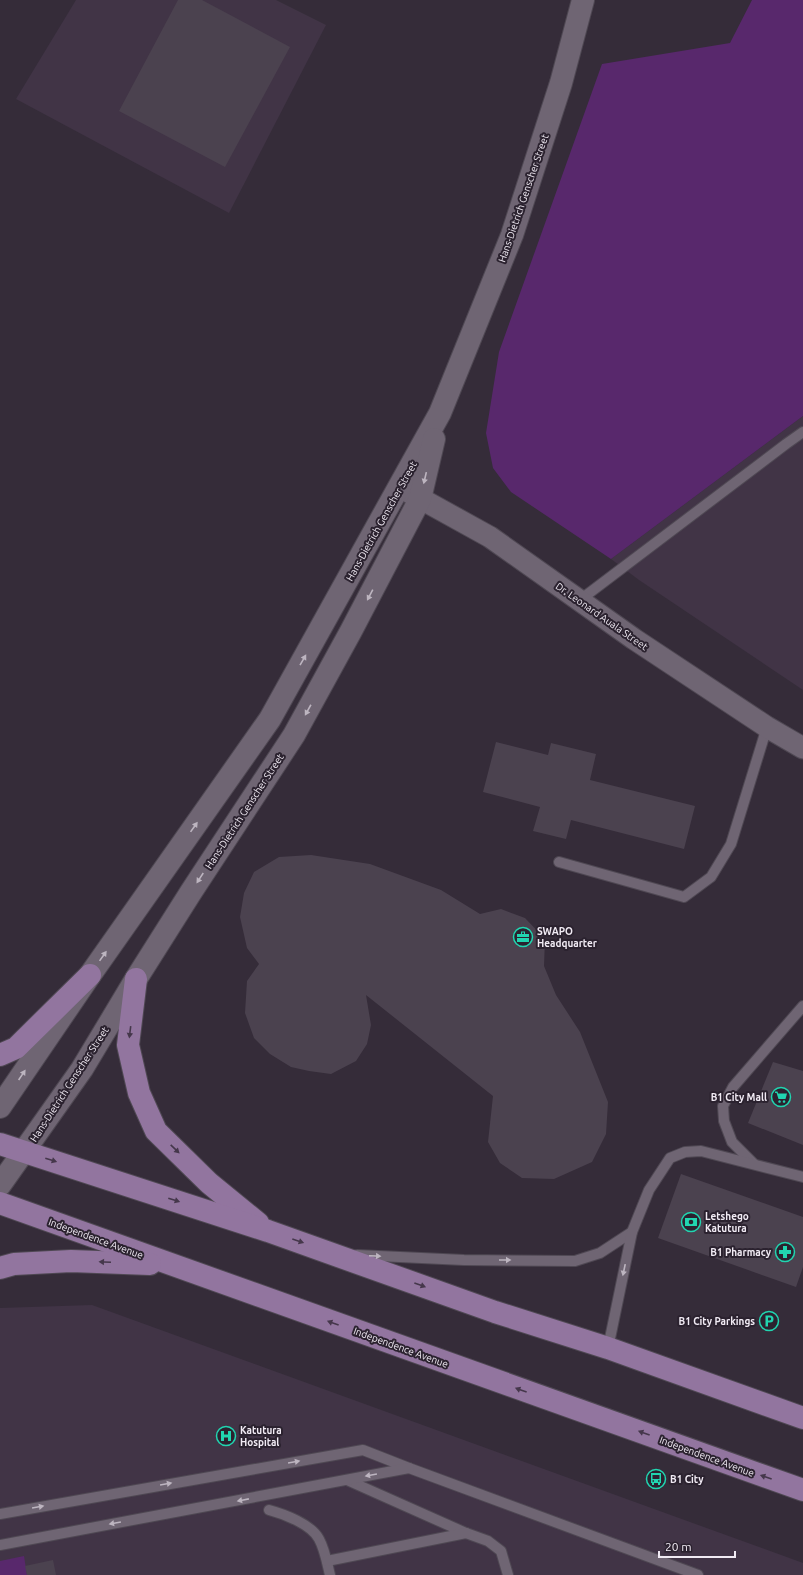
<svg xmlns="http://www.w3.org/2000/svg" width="803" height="1575" viewBox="0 0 803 1575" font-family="Ubuntu,sans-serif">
  <rect width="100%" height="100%" fill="#352c39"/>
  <g fill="#413446">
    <path d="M76 0H276L326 25 229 213 16 99Z"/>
    <path d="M803 416V690L639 580 611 559Z"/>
    <path d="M92 1305 803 1563V1575H0V1308Z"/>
  </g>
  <g fill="#58286c">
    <path d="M752 0H803V416L611 559 511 492 493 468 486 433 499 352 602 64 730 43Z"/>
    <path d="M24 1556 27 1575H0V1561Z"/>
  </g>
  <g fill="#4b424f">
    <path d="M178 0H202L290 47 225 167 119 111Z"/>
    <path d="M496 742 548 755 551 743 596 754 590 780 695 806 684 849 571 820 566 839 533 831 540 807 483 792Z"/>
    <path d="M311 855 370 864 441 890 480 914 501 909 525 918 545 939 544 966 556 995 580 1032 608 1102 606 1134 592 1162 554 1179 522 1178 500 1163 488 1142 493 1096 366 995 371 1025 367 1044 356 1061 331 1074 309 1071 291 1067 270 1054 254 1038 245 1013 247 981 259 964 247 948 240 917 244 893 254 872 279 857Z"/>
    <path d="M773 1062 803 1071V1145L748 1123Z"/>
    <path d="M681 1174 803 1217V1267L796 1287 658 1238Z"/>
    <path d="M53 1560 56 1575H27L25 1566Z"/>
  </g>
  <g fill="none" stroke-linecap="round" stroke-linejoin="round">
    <g stroke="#4f4853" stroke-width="12">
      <g id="service">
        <path d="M580 600 786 444 803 432"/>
        <path d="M559 862 684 897 711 877 731 844 767 727"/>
        <path d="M754 1164 732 1142 724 1121 723 1106 733 1087 803 1006"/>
        <path d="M357 1255 464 1260 575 1261 600 1253 632 1232"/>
        <path d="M608 1348 632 1232 649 1190 670 1158 685 1152 701 1151 803 1177"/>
        <path d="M347 1480 466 1533 488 1541 501 1551 508 1575"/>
        <path d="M269 1510C284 1514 311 1524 319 1539 325 1550 327 1563 330 1575"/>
        <path d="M0 1514 363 1450 409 1468 698 1575"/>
        <path d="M0 1545 409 1468"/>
        <path d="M327 1561 466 1533"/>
      </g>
    </g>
    <g stroke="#4f4853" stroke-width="23">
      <path id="minor" d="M405 490 490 537 634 639 767 727 803 748"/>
    </g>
    <g stroke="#4f4853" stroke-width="24">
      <g id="tertiary">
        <path d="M0 1107 90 975 270 719 440 413 512 235 561 83 583 0"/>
        <path d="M0 1185 82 1069 136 979 191 892 294 735 351 631 420 499 434 439"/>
      </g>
    </g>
    <g stroke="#4f4853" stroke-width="24">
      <g id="primary">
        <path d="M136 979 128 1045 139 1093 156 1131 209 1183 258 1223"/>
        <path d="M0 1055 16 1048 90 975"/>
        <path d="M0 1144 268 1231 495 1312 608 1348 803 1418"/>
        <path d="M0 1203 803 1490"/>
        <path d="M0 1268 14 1264 71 1261 150 1264"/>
      </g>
    </g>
    <use href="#service" stroke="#6f6573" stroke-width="10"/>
    <use href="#minor" stroke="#6f6573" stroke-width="21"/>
    <use href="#tertiary" stroke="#6f6573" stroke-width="22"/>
    <use href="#primary" stroke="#92759f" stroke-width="22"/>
  </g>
  <defs><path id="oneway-solid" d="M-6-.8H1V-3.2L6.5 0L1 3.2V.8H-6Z"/></defs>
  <g fill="#bdb5c0">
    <use href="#oneway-solid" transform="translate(425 478) rotate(103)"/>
    <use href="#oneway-solid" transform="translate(370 595) rotate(118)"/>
    <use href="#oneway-solid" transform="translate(303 660) rotate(-60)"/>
    <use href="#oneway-solid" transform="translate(308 710) rotate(119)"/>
    <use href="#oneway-solid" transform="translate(194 827) rotate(-55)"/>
    <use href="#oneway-solid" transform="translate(200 878) rotate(123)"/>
    <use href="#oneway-solid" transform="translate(103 956) rotate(-55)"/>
    <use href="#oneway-solid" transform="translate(22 1075) rotate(-56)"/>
    <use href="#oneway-solid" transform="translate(375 1256) rotate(3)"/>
    <use href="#oneway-solid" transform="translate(505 1260)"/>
    <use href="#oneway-solid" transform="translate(624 1270) rotate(102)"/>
    <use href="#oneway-solid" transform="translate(294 1462) rotate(-10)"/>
    <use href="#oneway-solid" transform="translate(371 1475) rotate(170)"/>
    <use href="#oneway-solid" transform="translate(166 1484) rotate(-10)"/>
    <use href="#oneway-solid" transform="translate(243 1500) rotate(169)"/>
    <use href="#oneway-solid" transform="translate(38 1507) rotate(-10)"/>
    <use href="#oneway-solid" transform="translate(115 1523) rotate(170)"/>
  </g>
  <g fill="#45374b">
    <use href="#oneway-solid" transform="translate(130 1032) rotate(97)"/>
    <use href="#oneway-solid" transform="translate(175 1149) rotate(44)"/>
    <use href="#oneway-solid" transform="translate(51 1160) rotate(18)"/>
    <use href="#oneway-solid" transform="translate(174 1200) rotate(18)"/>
    <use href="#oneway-solid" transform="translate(298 1241) rotate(19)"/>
    <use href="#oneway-solid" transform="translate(105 1262) rotate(-177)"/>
    <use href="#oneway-solid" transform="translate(420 1285) rotate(20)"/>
    <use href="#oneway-solid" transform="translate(333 1323) rotate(-160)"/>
    <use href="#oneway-solid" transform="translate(521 1390) rotate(-160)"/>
    <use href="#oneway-solid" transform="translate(644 1433) rotate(-160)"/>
    <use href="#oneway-solid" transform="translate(766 1477) rotate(-161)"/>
  </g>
  <defs>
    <g id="office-ring" transform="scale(1)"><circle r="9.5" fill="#2b222f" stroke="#21d5b0" stroke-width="1.5"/><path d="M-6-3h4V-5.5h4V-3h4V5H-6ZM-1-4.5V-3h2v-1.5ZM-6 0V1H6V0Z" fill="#21d5b0"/></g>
    <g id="supermarket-ring" transform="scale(1)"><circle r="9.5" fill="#2b222f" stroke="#21d5b0" stroke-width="1.5"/><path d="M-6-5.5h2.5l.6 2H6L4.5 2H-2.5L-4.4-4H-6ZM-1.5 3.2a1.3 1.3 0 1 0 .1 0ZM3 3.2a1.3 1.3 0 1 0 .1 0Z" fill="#21d5b0"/></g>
    <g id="bank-ring" transform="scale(1)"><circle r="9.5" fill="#2b222f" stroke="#21d5b0" stroke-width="1.5"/><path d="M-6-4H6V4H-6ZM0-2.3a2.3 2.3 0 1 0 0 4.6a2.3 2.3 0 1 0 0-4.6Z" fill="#21d5b0"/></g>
    <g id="pharmacy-ring" transform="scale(1)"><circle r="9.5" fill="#2b222f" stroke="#21d5b0" stroke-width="1.5"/><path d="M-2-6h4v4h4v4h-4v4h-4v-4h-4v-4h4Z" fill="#21d5b0"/></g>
    <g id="parking-ring" transform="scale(1)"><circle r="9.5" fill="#2b222f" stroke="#21d5b0" stroke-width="1.5"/><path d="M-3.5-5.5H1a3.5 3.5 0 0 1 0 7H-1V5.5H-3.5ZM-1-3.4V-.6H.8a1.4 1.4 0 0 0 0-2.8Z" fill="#21d5b0"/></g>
    <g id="hospital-ring" transform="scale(1)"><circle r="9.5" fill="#2b222f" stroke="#21d5b0" stroke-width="1.5"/><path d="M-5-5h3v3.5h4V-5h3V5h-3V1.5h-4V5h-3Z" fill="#21d5b0"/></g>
    <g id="bus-ring" transform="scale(1)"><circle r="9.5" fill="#2b222f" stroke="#21d5b0" stroke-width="1.5"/><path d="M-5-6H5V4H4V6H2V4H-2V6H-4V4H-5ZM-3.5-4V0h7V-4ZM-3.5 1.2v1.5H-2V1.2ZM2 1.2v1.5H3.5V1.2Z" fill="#21d5b0"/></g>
  </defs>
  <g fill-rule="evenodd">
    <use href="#office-ring" x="523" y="937"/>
    <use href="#supermarket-ring" x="781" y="1097"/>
    <use href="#bank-ring" x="691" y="1222"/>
    <use href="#pharmacy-ring" x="785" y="1252"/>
    <use href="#parking-ring" x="769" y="1321"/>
    <use href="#hospital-ring" x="226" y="1436"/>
    <use href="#bus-ring" x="656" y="1479"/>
  </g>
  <g text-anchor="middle" stroke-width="4" stroke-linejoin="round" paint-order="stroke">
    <g font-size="10" fill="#f1ebf4" stroke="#2b222f">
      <text transform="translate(523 198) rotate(-71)" y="4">Hans-Dietrich Genscher Street</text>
      <text transform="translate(381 521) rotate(-61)" y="4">Hans-Dietrich Genscher Street</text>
      <text transform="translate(602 616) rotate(35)" y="4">Dr. Leonard Auala Street</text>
      <text transform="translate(244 811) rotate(-57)" y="4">Hans-Dietrich Genscher Street</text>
      <text transform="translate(69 1084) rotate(-57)" y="4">Hans-Dietrich Genscher Street</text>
      <text transform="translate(96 1238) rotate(20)" y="4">Independence Avenue</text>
      <text transform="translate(401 1347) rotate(20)" y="4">Independence Avenue</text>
      <text transform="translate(707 1456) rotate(20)" y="4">Independence Avenue</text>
    </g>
    <g font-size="10" font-weight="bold" fill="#f1ebf4" stroke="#2b222f" text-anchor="start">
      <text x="537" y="935">SWAPO<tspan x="537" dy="12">Headquarter</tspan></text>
      <text x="767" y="1101" text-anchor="end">B1 City Mall</text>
      <text x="705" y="1220">Letshego<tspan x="705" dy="12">Katutura</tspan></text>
      <text x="771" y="1256" text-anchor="end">B1 Pharmacy</text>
      <text x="755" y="1325" text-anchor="end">B1 City Parkings</text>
      <text x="240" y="1434">Katutura<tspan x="240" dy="12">Hospital</tspan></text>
      <text x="670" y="1483">B1 City</text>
    </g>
  </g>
  <path d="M659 1551v6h76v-6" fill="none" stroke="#f1ebf4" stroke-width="2"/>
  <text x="665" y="1551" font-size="12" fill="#f1ebf4" stroke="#2b222f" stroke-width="3" paint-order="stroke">20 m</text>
</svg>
